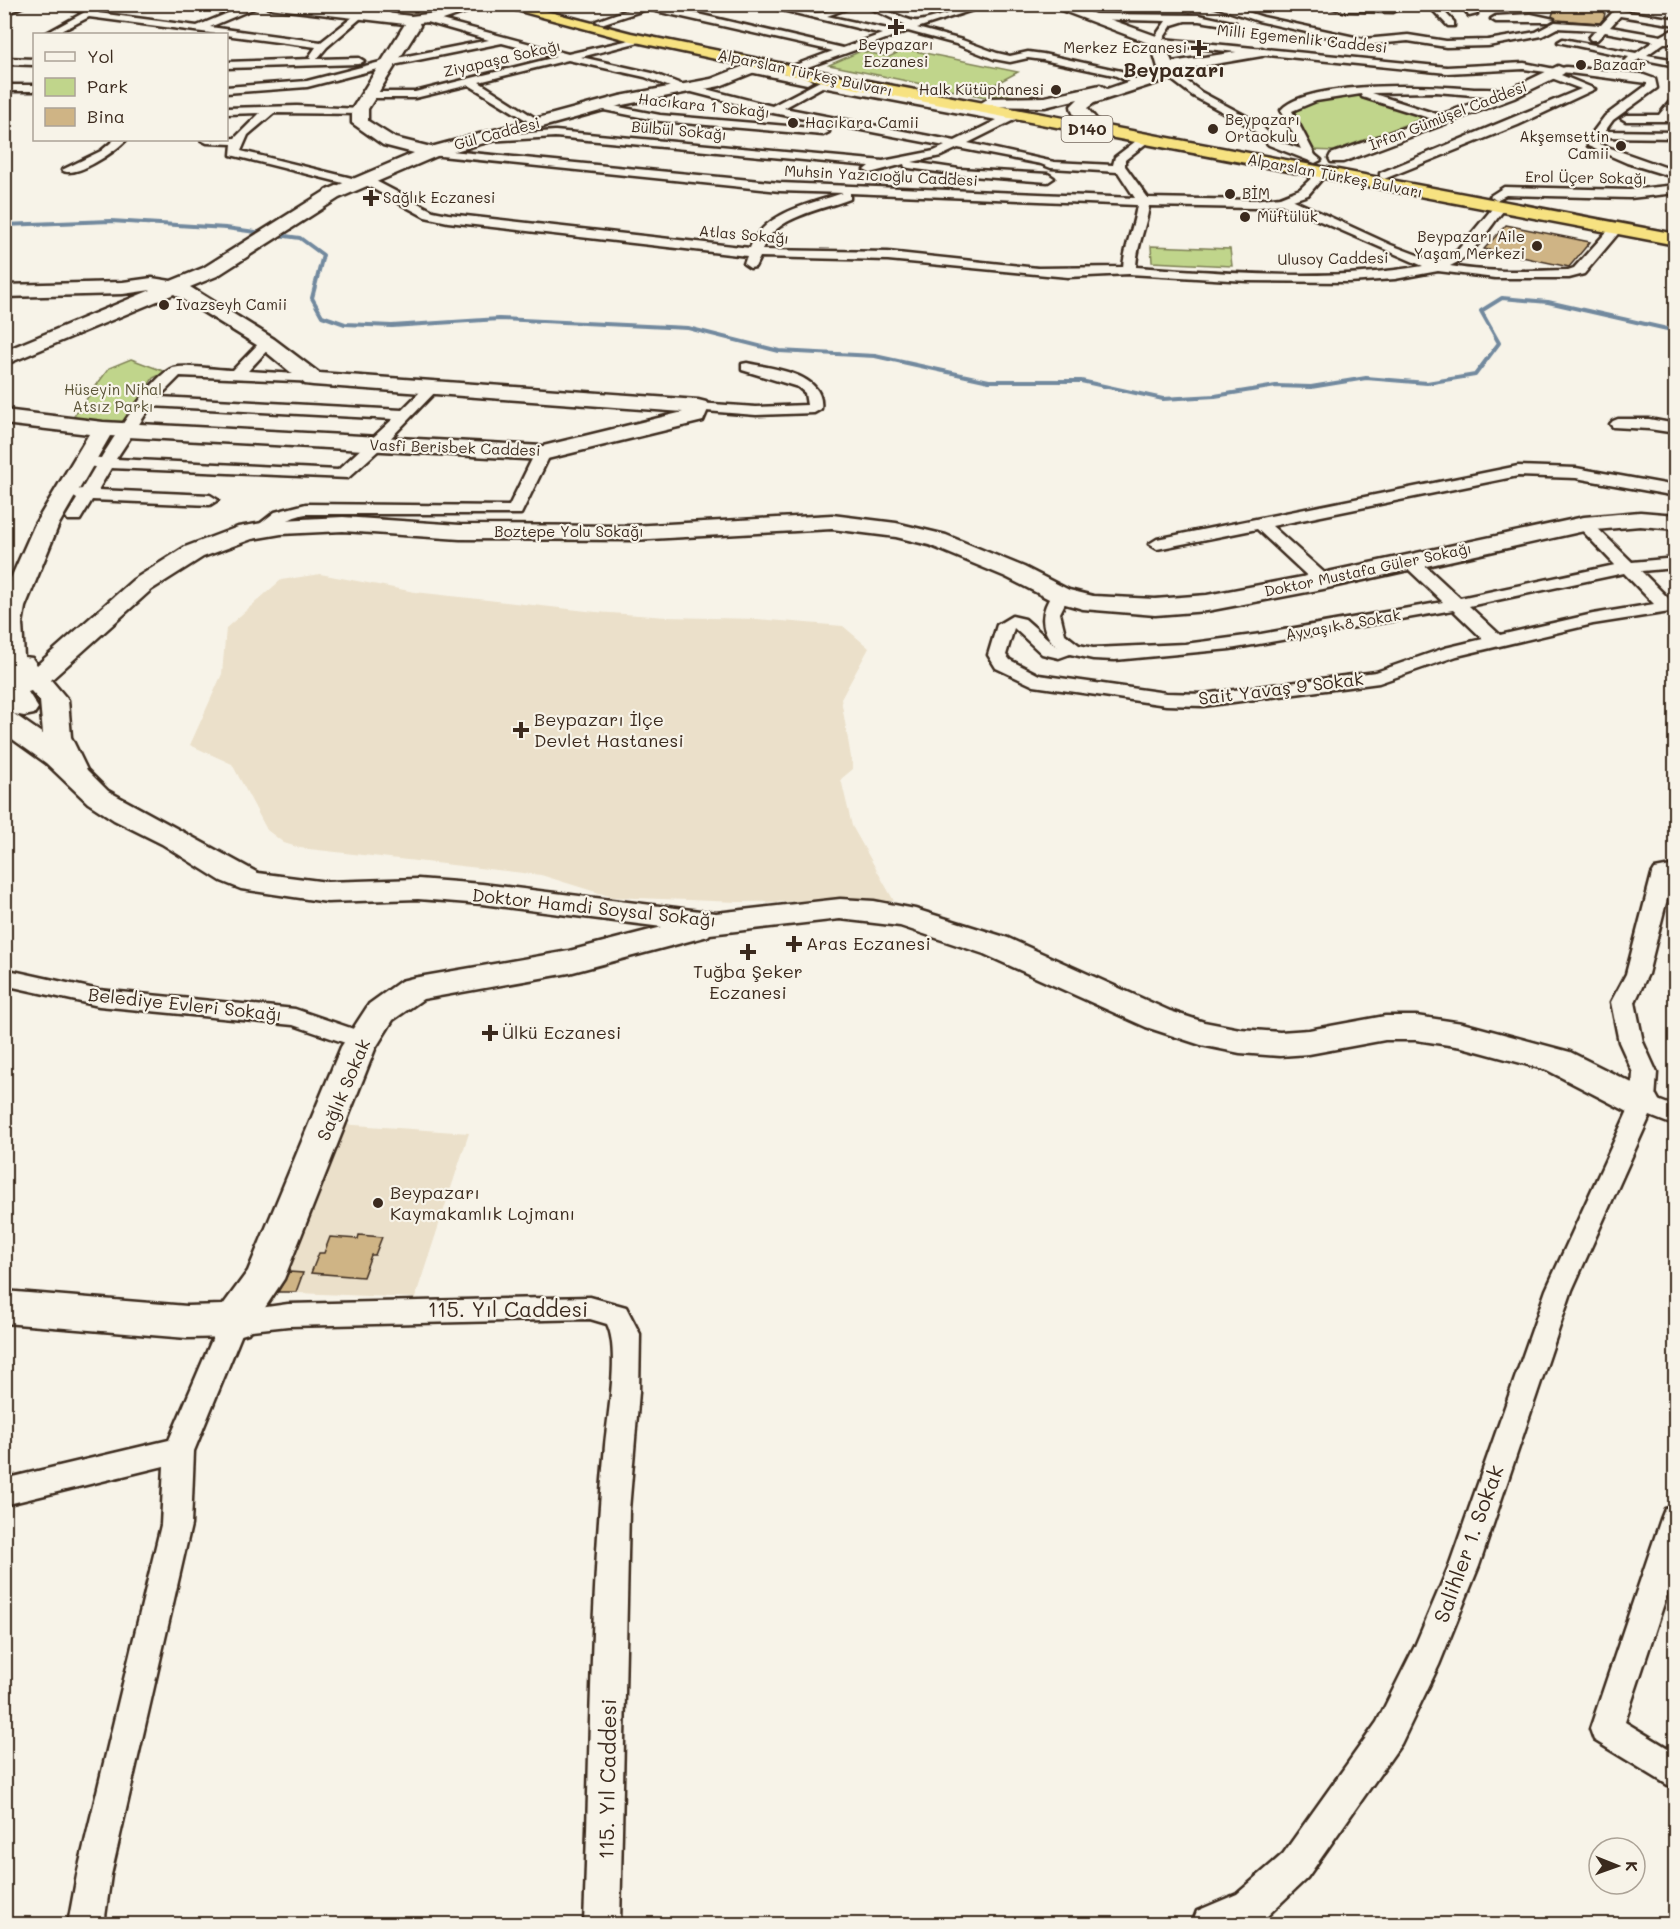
<svg xmlns="http://www.w3.org/2000/svg" width="1680" height="1929" viewBox="0 0 1680 1929" font-family="Mali,sans-serif">
  <rect width="100%" height="100%" fill="#f7f3e8"/>
  <filter id="ink" filterUnits="userSpaceOnUse"><feTurbulence type="fractalNoise" baseFrequency=".0167" numOctaves="2"/><feDisplacementMap in="SourceGraphic" scale="12" xChannelSelector="R" yChannelSelector="G"/><feConvolveMatrix kernelMatrix="1 2 1 2 8 2 1 2 1" color-interpolation-filters="sRGB"/></filter>
  <g filter="url(#ink)">
    <g fill="#ebe0ca">
      <path d="M363 5H468L430 15 402 18Z"/>
      <path d="M320 574 415 592 596 612 667 617 757 619 843 626 869 648 841 699 853 769 841 779 852 826 894 901 738 902 612 897 541 875 300 848 284 843 267 830 232 764 190 745 222 674 226 628 281 580Z"/>
      <path d="M340 1124 469 1133 415 1298 275 1292Z"/>
    </g>
    <g fill="#c0d58b" stroke="#7e8054" stroke-width="1.5">
      <path d="M905 49 1018 72 984 90 1019 97 1009 102 829 65 861 51 889 57Z"/>
      <path d="M1349 92 1426 117 1334 151 1312 150 1294 111 1296 108Z"/>
      <path d="M1151 246 1230 249 1232 266 1152 262Z"/>
      <path d="M131 359 166 372 153 378 123 423H69L109 368Z"/>
    </g>
    <g fill="none" stroke-linecap="round" stroke-linejoin="round">
      <path stroke="#72899e" stroke-width="4" d="M4 225 111 221 226 228 300 238 323 255 312 298 322 316 345 324 392 326 499 319 688 328 779 351 875 356 989 381H1081L1163 399 1215 396 1276 386 1311 387 1366 378 1427 383 1475 375 1499 343 1481 311 1502 298 1548 302 1676 331"/>
    </g>
    <g fill="#cfb485" stroke="#3b2a1e" stroke-width="1.5">
      <path d="M1556 4 1606 8 1604 18 1600 23 1556 20 1552 16Z"/>
      <path d="M1506 225 1590 242 1569 267 1484 249Z"/>
      <path d="M359 1235 382 1237 375 1255H371L363 1277 311 1273 319 1253H324L330 1237 358 1239Z"/>
      <path d="M289 1272 303 1273 296 1292H278Z"/>
    </g>
    <g fill="none" stroke-linecap="round" stroke-linejoin="round">
      <g stroke="#3b2a1e" stroke-width="5">
        <g id="street">
          <path d="M14 4H28L4 15V8Z"/>
          <path d="M42 4 99 5 104 8 98 13 197 26 250 4H264L210 27 321 42 358 13 363 16 361 18 327 47 317 59 359 58 364 61 359 64 226 68V62L311 59 309 57 316 47 89 17 56 34H45L85 12Z"/>
          <path d="M354 4C369 4 386 7 397 19L389 21Z"/>
          <path d="M631 4H655L843 48 882 34 757 4C777 4 794 11 814 13 827 14 845 4 860 4L827 16 892 30 906 25 861 4C881 4 895 17 914 21 925 23 970 4 991 4L917 28 962 40 997 53 1010 56 1028 52 1043 54 1121 71 1139 81 1134 84 1114 75 1043 60 1028 58 1010 62 994 59 956 44 908 31 791 73 786 70 787 68 833 51 647 9 601 24 596 21 635 7Z"/>
          <path d="M1207 4H1223L1263 17 1364 39 1408 35 1446 41 1488 40 1536 32 1555 22 1601 25 1613 12 1614 4H1624L1623 11 1676 19V25L1620 16 1610 27 1661 36 1676 28V36L1671 38 1675 41 1673 43H1664L1647 55 1676 60V66L1640 59 1630 64 1625 61 1629 57 1558 42 1563 39 1636 53 1654 41 1605 32 1597 40H1591L1589 38 1596 30 1557 28 1542 36 1488 46 1446 47 1408 41 1364 45 1258 21Z"/>
          <path d="M1320 4H1394L1398 9 1393 12 1344 11Z"/>
          <path d="M1427 4H1437L1454 22V26H1448Z"/>
          <path d="M1461 4H1470L1477 14 1469 16Z"/>
          <path d="M1667 4H1676V9Z"/>
          <path d="M1089 14 1199 15 1236 23 1231 26 1199 21H1185L1172 25 1163 39 1447 67 1524 63 1560 70 1556 73 1595 89 1518 125 1384 179 1380 177V173L1581 89 1546 76V72L1524 69 1447 73 1157 44 1152 41 1166 21 1086 19V15Z"/>
          <path d="M1531 14 1554 19 1549 22H1496L1491 19 1496 16Z"/>
          <path d="M426 16 568 54 643 37V41L581 57 652 73 686 86 690 85 772 106 820 81 1007 115 1020 113V117L968 143 1054 162 1113 165 1115 157 1140 138H1148V142L1125 160V166L1148 198 1254 200 1280 197 1300 189 1320 170 1326 174 1308 195 1293 200 1391 245 1436 262 1457 251 1496 204H1504V210C1488 229 1474 256 1450 266 1489 273 1529 271 1568 270L1574 268 1612 226H1620L1622 229 1584 274 1569 278H1495L1438 271 1395 279 1349 282 1247 281 1129 274 1068 277 888 260 760 257 755 267 750 268 744 264 747 256 448 222 425 217 364 184 359 187 231 155 232 144 207 143 201 140 235 138 260 113 226 114V108L297 106 360 109 364 110V114L274 113 248 135 241 151 360 180 370 178 433 211 448 214 750 248C763 212 811 204 843 193L780 191 431 155 425 152 431 149 780 183 1135 198 1118 172 1051 168 1041 164 958 148 941 156 912 162 959 169 1048 174 1054 178 1048 182 959 175 909 168 905 167 904 164 870 173 864 170 869 166 555 137 470 142 468 140 474 137 555 131 883 161 934 151 945 146 773 113 688 91H680L645 77 568 60 479 82 540 121V125L536 126 469 85 415 98H369L364 95 369 92H415L556 57 502 43 393 65 307 87 226 93V87L307 81 392 59 489 40 423 21 421 19ZM822 87 997 120 955 141 784 108ZM850 193 1137 205C1134 227 1125 245 1123 267L1038 268 888 252 762 250C773 216 822 210 850 199ZM1281 204 1423 266C1328 282 1230 273 1136 267 1137 244 1146 228 1149 206L1254 208Z"/>
          <path d="M4 58 34 59V65L4 64Z"/>
          <path d="M749 66 807 78 812 81 807 84 745 71V67Z"/>
          <path d="M1566 67 1641 74 1655 79 1657 88 1613 120 1605 131 1676 132V138L1601 137 1599 144 1676 171V178L1627 163 1588 146 1587 140 1605 116 1647 85V83L1562 72V68Z"/>
          <path d="M1163 69H1171L1201 92 1257 122 1277 141 1301 149 1281 110C1306 80 1436 85 1474 89 1486 89 1506 88 1514 95L1509 98 1436 92 1371 93 1449 118 1450 120 1445 123 1362 97 1361 94 1316 101 1292 111 1315 155 1321 160 1315 163 1269 145 1249 126 1193 96 1163 73Z"/>
          <rect x="4" y="85" width="30" height="6"/>
          <path d="M1676 94V105L1669 114 1676 115V121H1626L1621 118 1626 115H1659Z"/>
          <path d="M598 103 660 115 823 129 829 132 823 135 660 121 594 108 593 106Z"/>
          <path d="M114 140H126C116 151 74 180 62 170L101 151Z"/>
          <path d="M1676 185V193L1630 198 1506 195 1496 200 1490 196 1504 187 1630 190Z"/>
          <path d="M267 339 274 343 248 371 313 375 318 376 320 379 318 382 180 376 159 397 402 410 427 385 432 384 439 388 381 448 348 478 111 468 98 490 210 495 218 500 210 505 92 500 80 520H68L66 517 77 499 69 494 71 491 82 489 95 467 79 465 77 462 85 457 101 458C114 438 151 376 173 368 186 364 218 370 233 370L262 340ZM151 406 393 419 338 470 116 459Z"/>
          <path d="M747 363C773 369 826 373 821 409L814 413 756 415 693 410 691 407 693 404 698 403 756 407 807 405 805 393 798 387 742 370V364Z"/>
          <path d="M1618 419H1649L1676 424V433L1649 429 1613 427 1610 424 1613 421Z"/>
          <path d="M543 448 551 453 521 514H306C283 518 276 531 260 535L252 530 275 512 306 504 509 506 535 453Z"/>
          <path d="M1518 466 1576 468 1676 486V496L1576 478 1518 476 1272 526 1329 577 1332 581 1329 585H1317L1257 529 1157 549 1149 544 1157 539Z"/>
          <path d="M1584 519 1590 521 1632 562 1676 558V568L1641 571 1671 601H1676V611L1593 624 1457 656 1379 683 1203 706 1166 705 1034 686 996 668 988 655 997 625 1012 616 1025 619 1057 647C1038 629 1040 611 1054 591L1060 590 1069 595 1060 613 1065 634 1079 645 1093 648 1185 644 1261 634 1443 602 1406 567 1403 563 1412 558 1418 559 1460 598 1615 565 1576 524ZM1624 573 1654 604 1593 614 1500 635 1469 606ZM1453 610 1483 639 1445 648 1376 672 1203 694 1166 693 1039 675 1010 660 1006 655 1014 628 1042 654 1059 658 1070 654 1093 659 1115 660 1230 649Z"/>
          <path d="M1676 865V879H1672L1648 974 1635 1002 1643 1042 1657 1073 1655 1099 1676 1107V1126L1650 1116 1572 1290 1479 1566 1439 1665 1401 1744 1307 1878 1263 1920 1251 1924H1192L1197 1911 1237 1894 1283 1854 1377 1722 1415 1646 1449 1566 1546 1290 1631 1104 1633 1073 1619 1042 1611 1002 1626 974 1652 874 1655 869Z"/>
          <path d="M4 969 99 990 295 1009 371 1035 375 1041 371 1047 363 1049 293 1025 99 1006 4 985Z"/>
          <path d="M590 1297 626 1307 640 1334 639 1392 629 1510 620 1924H584C590 1765 590 1604 605 1445 608 1415 620 1349 607 1324L590 1319 288 1326 243 1331 194 1451 191 1525 111 1875 104 1924H68L77 1875 161 1525 164 1466 4 1505V1479L169 1440 220 1321 224 1313 288 1304Z"/>
          <path d="M1676 1506V1567L1625 1722 1676 1753V1790L1594 1740 1590 1729 1661 1519 1665 1509Z"/>
        </g>
      </g>
      <g stroke="#3b2a1e" stroke-width="5">
        <g id="secondary">
          <path d="M262 4H310L411 16 437 13 466 4H490L443 20 419 23 420 26 368 109V121L395 138 431 147 620 96 711 79 757 61H767L769 64 767 67 720 86 622 105 437 156 339 198 217 276 190 287 274 339 319 373 698 400 706 402 709 407 703 421 543 460 110 436 59 524 25 607 22 624 24 657 32 658 37 665 133 580 185 547 238 527 281 520 343 517 460 525 632 526 832 515 896 523 946 535 1024 567 1069 590 1093 596 1155 599 1207 595 1323 573 1584 517 1640 512 1676 515V529L1640 526 1584 531 1323 589 1207 611 1155 615 1083 609 1051 600 1006 577 929 545 896 537 832 529 632 540 460 539 343 531 281 534 252 539 203 557 151 590 51 680 68 700 71 737 87 770 108 791 258 873 327 882 418 879 482 884 716 913 840 899 874 901 915 909 1008 938 1170 1011 1204 1022 1240 1029 1280 1032 1309 1030 1385 1016H1416L1462 1023 1570 1052 1656 1095 1661 1104 1656 1113 1643 1117 1630 1113 1547 1070 1462 1047 1416 1040H1385L1309 1054 1280 1056 1240 1053 1201 1045 1146 1027 984 954 900 926 840 919 710 934 708 936 569 973 423 999 393 1020 375 1049 284 1279 248 1333 234 1337 187 1338 4 1323V1291L187 1306 223 1305 248 1271 341 1047 369 1004 401 981 413 978 569 951 662 927 482 904 418 899 327 902 241 889 221 881 162 844 114 820 88 803 46 763 4 733V712L14 714 43 734 40 701 31 691 28 692 38 708 34 714 24 716 14 714 4 700V594L35 524 89 434 4 424V410L103 422 543 446 683 412 313 385 305 384 260 347 174 294 4 365V351L151 290 123 294 4 297V285L123 282 152 278 171 281 203 268 327 190 414 153 383 145 352 123V109L405 24 269 8Z"/>
          <path d="M1045 4H1067L1162 38 1172 62 1262 48 1269 52 1262 56 1180 70 1166 80 1094 103 1087 108 1098 121 1090 126C1080 123 1072 116 1071 106L1078 99 1045 107 983 106 981 103 989 98 1045 97 1100 85 1107 89 1159 71 1151 44Z"/>
          <path d="M1558 66 1563 68 1566 71 1563 74 1514 98 1343 162H1331L1329 158 1331 154 1504 92Z"/>
        </g>
      </g>
      <g stroke="#3b2a1e" stroke-width="5">
        <path id="highway" d="M494 4H519L631 33 852 78 1676 234V245L852 88 631 41Z"/>
      </g>
      <use href="#street" fill="#f7f3e8" fill-rule="evenodd"/>
      <use href="#secondary" fill="#f7f3e8" fill-rule="evenodd"/>
      <use href="#highway" fill="#f7e281" fill-rule="evenodd"/>
    </g>
  </g>
  <g fill="#3b2a1e" stroke="#f7f3e8" stroke-width="2">
    <path d="M893 18h6v6h6v6h-6v6h-6v-6h-6v-6h6z"/>
    <path d="M1196 39h6v6h6v6h-6v6h-6v-6h-6v-6h6z"/>
    <circle cx="1581" cy="65" r="6"/>
    <circle cx="1056" cy="90" r="6"/>
    <circle cx="793" cy="123" r="6"/>
    <circle cx="1213" cy="129" r="6"/>
    <circle cx="1621" cy="146" r="6"/>
    <circle cx="1230" cy="194" r="6"/>
    <path d="M368 189h6v6h6v6h-6v6h-6v-6h-6v-6h6z"/>
    <circle cx="1245" cy="217" r="6"/>
    <circle cx="1537" cy="246" r="6"/>
    <circle cx="164" cy="305" r="6"/>
    <path d="M518 721h6v6h6v6h-6v6h-6v-6h-6v-6h6z"/>
    <path d="M791 935h6v6h6v6h-6v6h-6v-6h-6v-6h6z"/>
    <path d="M745 943h6v6h6v6h-6v6h-6v-6h-6v-6h6z"/>
    <path d="M487 1024h6v6h6v6h-6v6h-6v-6h-6v-6h6z"/>
    <circle cx="378" cy="1203" r="6"/>
  </g>
  <g text-anchor="middle" stroke-width="4.5" stroke-linejoin="round" paint-order="stroke">
    <g font-size="15" fill="#3b2a1e" stroke="#f7f3e8">
      <text transform="translate(1302 39) rotate(6)" y="5">Milli Egemenlik Caddesi</text>
      <text transform="translate(502 59) rotate(-13)" y="5">Ziyapaşa Sokağı</text>
      <text transform="translate(805 73) rotate(12)" y="5">Alparslan Türkeş Bulvarı</text>
      <text transform="translate(704 106) rotate(6)" y="5">Hacıkara 1 Sokağı</text>
      <text transform="translate(1448 116) rotate(-21)" y="5">İrfan Gümüşel Caddesi</text>
      <text transform="translate(679 131) rotate(5)" y="5">Bülbül Sokağı</text>
      <text transform="translate(497 134) rotate(-15)" y="5">Gül Caddesi</text>
      <text transform="translate(881 176) rotate(3)" y="5">Muhsin Yazıcıoğlu Caddesi</text>
      <text transform="translate(1335 176) rotate(11)" y="5">Alparslan Türkeş Bulvarı</text>
      <text transform="translate(1586 178) rotate(1)" y="5">Erol Üçer Sokağı</text>
      <text transform="translate(744 235) rotate(5)" y="5">Atlas Sokağı</text>
      <text transform="translate(1333 259) rotate(-1)" y="5">Ulusoy Caddesi</text>
      <text transform="translate(455 448) rotate(2)" y="5">Vasfi Berisbek Caddesi</text>
      <text x="569" y="537">Boztepe Yolu Sokağı</text>
      <text transform="translate(1368 570) rotate(-12)" y="5">Doktor Mustafa Güler Sokağı</text>
      <text transform="translate(1343 625) rotate(-10)" y="5">Ayvaşık 8 Sokak</text>
    </g>
    <g font-size="15" fill="#3b2a1e" stroke="#f7f3e8" text-anchor="start">
      <text x="896" y="50" text-anchor="middle">Beypazarı<tspan x="896" dy="17">Eczanesi</tspan></text>
      <text x="1187" y="53" text-anchor="end">Merkez Eczanesi</text>
      <text x="1593" y="70">Bazaar</text>
      <text x="1044" y="95" text-anchor="end">Halk Kütüphanesi</text>
      <text x="1225" y="125">Beypazarı<tspan x="1225" dy="17">Ortaokulu</tspan></text>
      <text x="805" y="128">Hacıkara Camii</text>
      <text x="1609" y="142" text-anchor="end">Akşemsettin<tspan x="1609" dy="17">Camii</tspan></text>
      <text x="1242" y="199">BİM</text>
      <text x="383" y="203">Sağlık Eczanesi</text>
      <text x="1257" y="222">Müftülük</text>
      <text x="1525" y="242" text-anchor="end">Beypazarı Aile<tspan x="1525" dy="17">Yaşam Merkezi</tspan></text>
      <text x="176" y="310">Ivazseyh Camii</text>
    </g>
    <g font-size="15" fill="#5c5539" stroke="#f7f3e8">
      <text x="113" y="395">Hüseyin Nihal<tspan x="113" dy="17">Atsız Parkı</tspan></text>
    </g>
    <rect fill="#f7f3e8" stroke="#73665b" stroke-width="1.5" x="1061.5" y="116" width="51" height="26" rx="4.5"/>
    <g font-size="16" font-weight="bold" fill="#3b2a1e">
      <text x="1087" y="135">D140</text>
    </g>
    <g font-size="18" fill="#3b2a1e" stroke="#f7f3e8">
      <text transform="translate(1281 689) rotate(-7)" y="6">Sait Yavaş 9 Sokak</text>
      <text transform="translate(594 908) rotate(6)" y="6">Doktor Hamdi Soysal Sokağı</text>
      <text transform="translate(185 1005) rotate(6)" y="6">Belediye Evleri Sokağı</text>
      <text transform="translate(344 1090) rotate(-67)" y="6">Sağlık Sokak</text>
    </g>
    <g font-size="18" fill="#3b2a1e" stroke="#f7f3e8" text-anchor="start">
      <text x="534" y="726">Beypazarı İlçe<tspan x="534" dy="21">Devlet Hastanesi</tspan></text>
      <text x="806" y="950">Aras Eczanesi</text>
      <text x="748" y="978" text-anchor="middle">Tuğba Şeker<tspan x="748" dy="21">Eczanesi</tspan></text>
      <text x="502" y="1039">Ülkü Eczanesi</text>
      <text x="390" y="1199">Beypazarı<tspan x="390" dy="21">Kaymakamlık Lojmanı</tspan></text>
    </g>
    <g font-size="20" font-weight="bold" fill="#3b2a1e" stroke="#f7f3e8">
      <text x="1174" y="77">Beypazarı</text>
    </g>
    <g font-size="21" fill="#3b2a1e" stroke="#f7f3e8">
      <text x="508" y="1317">115. Yıl Caddesi</text>
      <text transform="translate(1469 1544) rotate(-70)" y="7">Salihler 1. Sokak</text>
      <text transform="translate(608 1779) rotate(-89)" y="7">115. Yıl Caddesi</text>
    </g>
  </g>
  <rect width="1680" height="1929" fill="none" stroke="#f7f3e8" stroke-width="24"/>
  <rect x="12" y="12" width="1656" height="1905" fill="none" stroke="#3b2a1e" stroke-width="2" filter="url(#ink)"/>
  <rect x="33" y="33" width="195" height="108" fill="#f7f3e8" stroke="#aca397" stroke-width="1.5"/>
  <rect x="45" y="52" width="30" height="9" fill="#f7f3e8" stroke="#aca397" stroke-width="1.5"/>
  <text x="87" y="63" font-size="18" fill="#3b2a1e">Yol</text>
  <rect x="45" y="78" width="30" height="18" fill="#c0d58b" stroke="#aca397" stroke-width="1.5"/>
  <text x="87" y="93" font-size="18" fill="#3b2a1e">Park</text>
  <rect x="45" y="108" width="30" height="18" fill="#cfb485" stroke="#aca397" stroke-width="1.5"/>
  <text x="87" y="123" font-size="18" fill="#3b2a1e">Bina</text>
  <g transform="translate(1617 1866) rotate(91)"><circle r="28" fill="#f7f3e8" stroke="#aca397" stroke-width="1.5"/>
  <path d="M0-4.5L10 22L0 15L-10 22Z" fill="#3b2a1e"/>
  <text y="-9" font-size="16" font-weight="bold" text-anchor="middle" fill="#3b2a1e">K</text>
  </g>
</svg>
